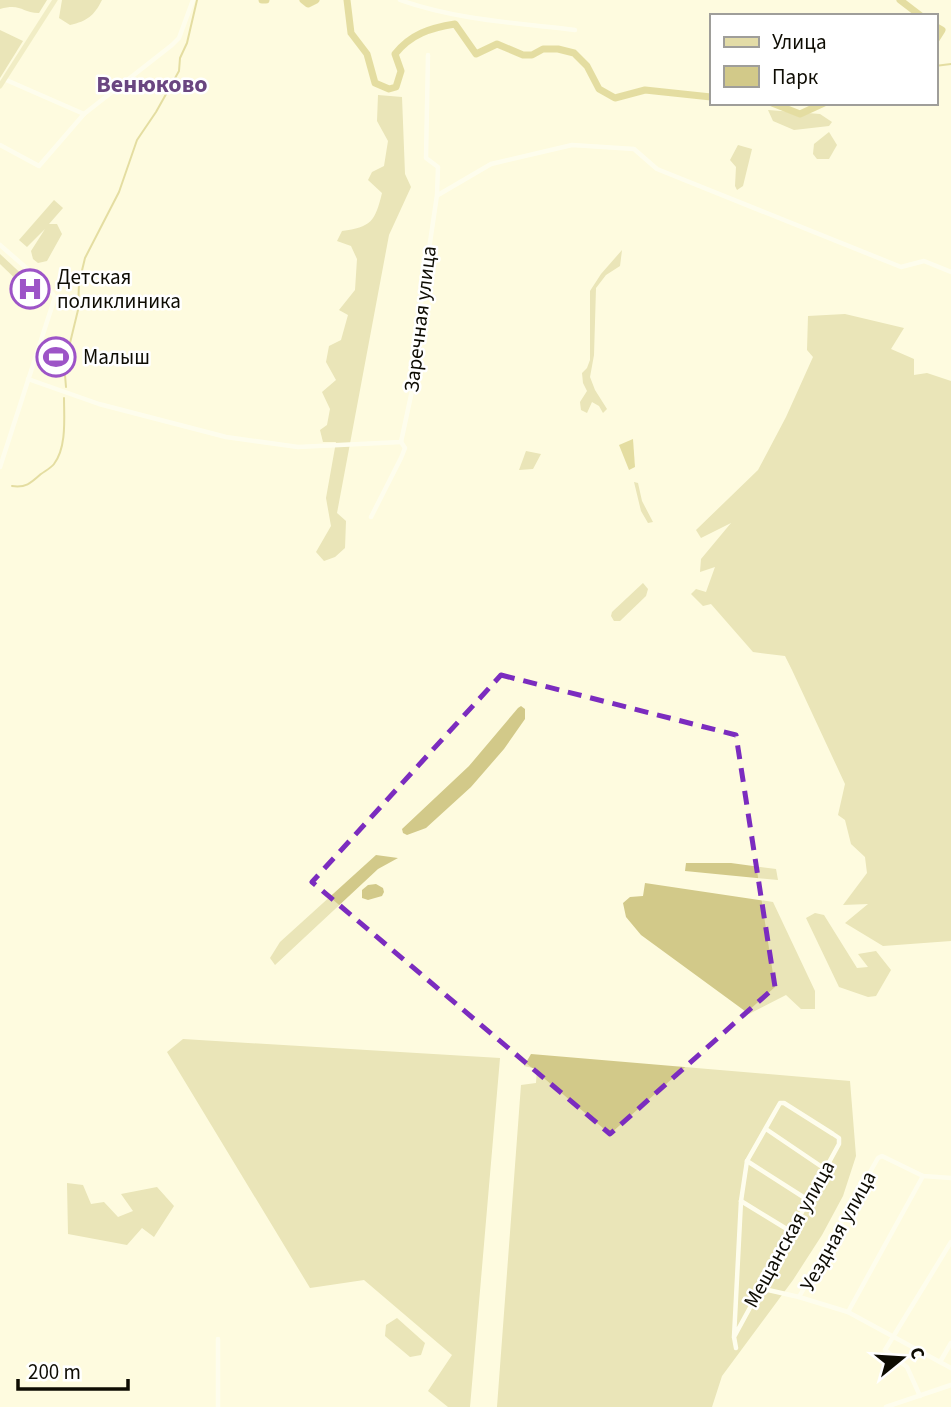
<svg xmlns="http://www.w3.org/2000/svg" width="951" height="1407" viewBox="0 0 951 1407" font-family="'Source Sans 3',sans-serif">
  <rect width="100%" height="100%" fill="#fefbdf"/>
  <g fill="#d2c989">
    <path d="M0 0H47L39 13C21 13 22 3 0 9Z"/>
    <path d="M62 0H102C94 16 87 21 70 25L59 18Z"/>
    <path d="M0 30 23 41 0 78Z"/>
    <path d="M378 95 402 97 405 174 411 187 389 235 337 513 346 521 345 548 335 557 324 561 316 552 331 526 326 498 336 442H323L320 430 327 425 330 409 322 392 336 380 326 362 329 346 341 340 348 315 339 310 355 290 357 259 351 246 337 241 342 231C371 227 375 222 382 193L368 180 372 172 384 166 388 141 377 121Z"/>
    <path d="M768 110 820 114 832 122 829 126 794 130 773 121Z"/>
    <path d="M829 132 837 145 829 159H817L813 154 814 144Z"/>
    <path d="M738 145 752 149 743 186 737 190 735 186 736 167 730 160Z"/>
    <path d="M54 200 63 208 49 224H57L62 234 47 261 38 263 33 259 31 251 45 229 27 247 19 240Z"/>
    <path d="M622 250 620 266 606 275 596 288 594 355 590 377 595 390 607 409 603 413 599 406 592 402 587 413 581 410 580 402 587 391 583 383 582 373 587 368 590 360V291L601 274Z"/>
    <path d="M0 254 29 281 24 287 0 264Z"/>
    <path d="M845 314 904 328 891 349 914 359V375L927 373 951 381V941L883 946 845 923 868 904 843 905 867 873 865 857 851 844 845 820 838 815 845 784 792 670 785 656 753 652 711 604 703 606 691 594 696 589 706 592 715 567 700 572 701 559 731 523 701 538 696 530 758 470 786 417 813 357 807 350 808 316Z"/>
    <path d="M53 346 64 350 58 368 47 365Z"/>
    <path d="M526 451 541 454 533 469 519 470Z"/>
    <path d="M634 482 638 483 642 501 653 522 648 523 641 511Z"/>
    <path d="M643 583 648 589 646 596 620 621H614L611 616 612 612Z"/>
    <path d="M521 706 525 709V719L504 749 471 787 426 828 407 835 403 833 402 829 469 766 518 708Z"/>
    <path d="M376 855 398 858 378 869 275 965 270 958 280 942Z"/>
    <path d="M686 863H731L776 869 778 880 685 871Z"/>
    <path d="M645 883 773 902 815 991V1009H801L786 995 749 1014 641 935 626 917 623 903 630 897 643 896Z"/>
    <path d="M376 884 383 888 384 892 382 896 368 900 362 898V890L368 885Z"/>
    <path d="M815 913 824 915 857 968 868 967 858 954 876 951 891 970 876 996 868 997 839 987 806 918Z"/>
    <path d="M183 1039 500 1058 470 1407H448L428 1391 452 1355 364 1280 310 1288 167 1052Z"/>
    <path d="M531 1054 850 1081 856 1156 843 1196 822 1235 793 1280 722 1376 712 1407H497L521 1085 536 1083 537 1069 524 1066Z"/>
    <path d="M67 1183 83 1185 91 1204 104 1202 118 1217 133 1211 121 1194 157 1187 174 1206 154 1237 142 1228 127 1245 68 1234Z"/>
    <path d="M397 1318 425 1343 421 1355 410 1357 385 1336 386 1325Z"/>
  </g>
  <path fill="#c6b958" d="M633 439 635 467 629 470 619 445Z"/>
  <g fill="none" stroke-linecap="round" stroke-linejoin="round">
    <g stroke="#c6b958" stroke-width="2">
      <path d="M935 66 951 64"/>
      <path d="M66 387 65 375 70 361V343L78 310 79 283 85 258 119 192 137 140 156 112 179 71 180 58 187 43 197 0"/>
      <path d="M12 486C26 488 31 483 41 474 45 471 51 468 54 464 67 447 64 417 64 398"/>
    </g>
    <g stroke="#c6b958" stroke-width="7">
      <path d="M262 0H266"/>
      <path d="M303 0 308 4 316 0"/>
      <path d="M347 0 351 33 367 54 375 83 389 89 396 87 401 71 395 54C411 34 430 28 455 24L476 54 497 44 523 55H532L543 49H558L574 53 587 66 599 89 615 98 645 90 711 97"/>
      <path d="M900 0 921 16"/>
      <path d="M935 26 942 30 935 41"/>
      <path d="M772 103 800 114 824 103"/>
    </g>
    <g stroke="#fff" stroke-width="4.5">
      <path d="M400 0C456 20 516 23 575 30"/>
      <path d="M4 79 84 114 172 45 179 38 193 0"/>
      <path d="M0 145 39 166 84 114"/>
      <path d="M438 195 491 164 572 145 634 149 657 169 901 267 924 261 951 272"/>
      <path d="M0 245 46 285 55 297 0 467"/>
      <path d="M28 379 99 404 226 437 298 447 401 442 416 372 418 324 437 195 438 167 426 158 428 55"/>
      <path d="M371 517 401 458 405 448 401 442"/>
      <path d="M766 1129 825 1169"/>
      <path d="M747 1161 808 1200"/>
      <path d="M951 1178 923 1176 882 1156 878 1158 799 1297 848 1312 951 1368"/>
      <path d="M741 1201 790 1231"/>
      <path d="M759 1288 799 1297"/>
      <path d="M848 1312 923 1176"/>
      <path d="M734 1337 839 1144V1138L833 1134 784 1103H780L747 1161 741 1201 734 1337 736 1348"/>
      <path d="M940 1362 951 1343"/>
      <path d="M920 1396 907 1367 885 1350 951 1242"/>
      <path d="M218 1407V1339"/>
      <path d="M886 1407 951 1385"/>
    </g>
    <path stroke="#e3dca7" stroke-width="5" d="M0 86 55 0"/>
  </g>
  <path d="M0 0H951V1407H0ZM501 675 736 735 775 987 610 1134 312 882Z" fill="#fefbdf" fill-opacity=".55" fill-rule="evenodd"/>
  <path fill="none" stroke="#7b2cbf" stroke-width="5" stroke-dasharray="14 9" stroke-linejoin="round" d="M501 675 736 735 775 987 610 1134 312 882Z"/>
  <defs>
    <g id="hospital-ring" transform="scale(2.0125)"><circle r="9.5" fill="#fff" stroke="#9d54c7" stroke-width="1.5"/><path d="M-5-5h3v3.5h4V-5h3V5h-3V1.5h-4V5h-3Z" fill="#9d54c7"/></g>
    <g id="stadium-ring" transform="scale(2.0125)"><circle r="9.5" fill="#fff" stroke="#9d54c7" stroke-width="1.5"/><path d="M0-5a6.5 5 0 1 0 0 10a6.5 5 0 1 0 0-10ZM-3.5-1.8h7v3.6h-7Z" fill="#9d54c7"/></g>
  </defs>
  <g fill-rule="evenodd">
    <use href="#hospital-ring" x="30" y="289"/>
    <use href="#stadium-ring" x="56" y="357"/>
  </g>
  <g text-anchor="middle" stroke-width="5" stroke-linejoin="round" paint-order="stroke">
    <g font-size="21" fill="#0e0c03" stroke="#fff" text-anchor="start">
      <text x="57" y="284">Детская<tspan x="57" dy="24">поликлиника</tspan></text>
      <text x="83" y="364">Малыш</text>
    </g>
    <g font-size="21" fill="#0e0c03" stroke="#fff">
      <text transform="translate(420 319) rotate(-83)" y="7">Заречная улица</text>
      <text transform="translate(838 1231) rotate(-61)" y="7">Уездная улица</text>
      <text transform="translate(789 1234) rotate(-61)" y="7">Мещанская улица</text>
    </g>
    <g font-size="24" font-weight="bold" fill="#6a4680" stroke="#fff">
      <text x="152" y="92">Венюково</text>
    </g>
  </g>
  <rect x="710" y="14" width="228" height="91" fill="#ffffff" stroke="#9f9e9a" stroke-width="2"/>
  <rect x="724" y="37" width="35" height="10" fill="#e3dca7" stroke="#9f9e9a" stroke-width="2"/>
  <text x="772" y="49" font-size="21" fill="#0e0c03">Улица</text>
  <rect x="724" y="66" width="35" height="21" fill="#d2c989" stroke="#9f9e9a" stroke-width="2"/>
  <text x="772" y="84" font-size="21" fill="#0e0c03">Парк</text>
  <g transform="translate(902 1358) rotate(72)" stroke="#ffffff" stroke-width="5" paint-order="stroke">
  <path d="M0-5L12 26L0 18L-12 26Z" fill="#0e0c03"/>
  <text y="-10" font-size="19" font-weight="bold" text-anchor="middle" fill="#0e0c03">С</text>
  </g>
  <path d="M18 1379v10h110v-10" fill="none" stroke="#0e0c03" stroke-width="3.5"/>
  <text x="28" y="1379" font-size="21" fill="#0e0c03" stroke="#ffffff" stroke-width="5" paint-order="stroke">200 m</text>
</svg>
